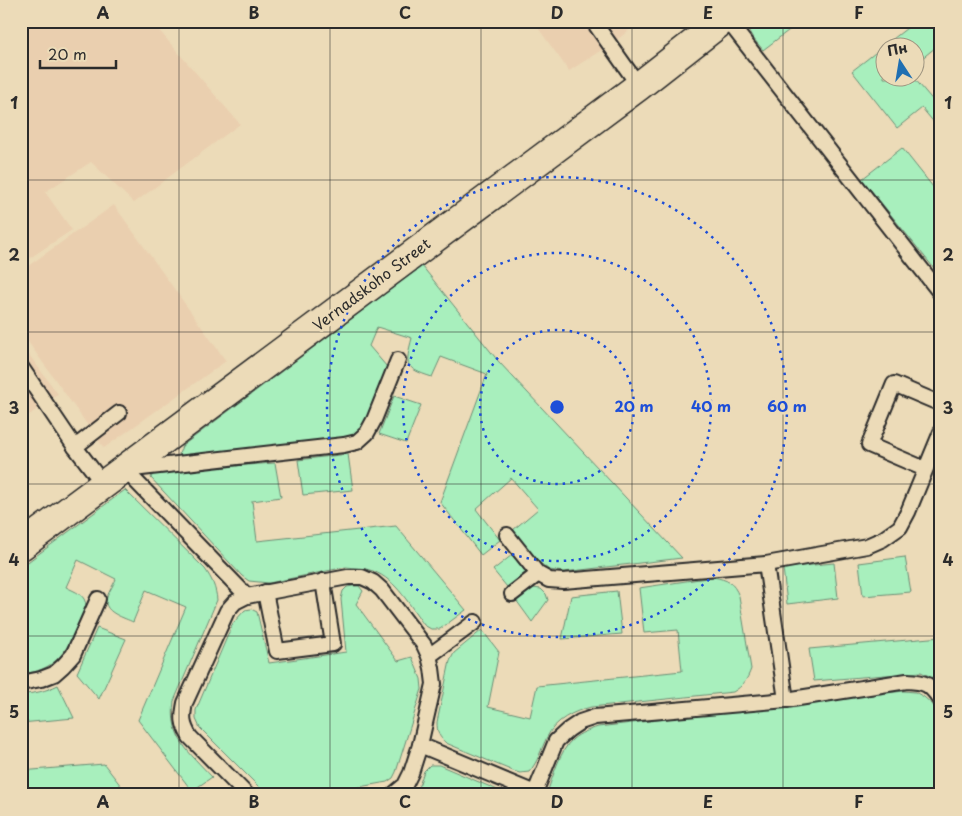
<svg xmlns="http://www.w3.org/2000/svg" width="962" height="816" viewBox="0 0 962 816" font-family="'Playpen Sans',sans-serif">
  <rect width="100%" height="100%" fill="#ecdbb8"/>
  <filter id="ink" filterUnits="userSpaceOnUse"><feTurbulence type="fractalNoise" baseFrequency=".02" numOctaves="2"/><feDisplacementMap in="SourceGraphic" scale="10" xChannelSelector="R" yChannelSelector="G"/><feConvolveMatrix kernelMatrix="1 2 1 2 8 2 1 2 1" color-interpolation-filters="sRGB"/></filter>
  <g filter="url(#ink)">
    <g fill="#eacfaf">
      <path d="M21 21H151L240 124 134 203 91 162 45 192 72 230 27 260 21 253Z"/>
      <path d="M533 21H640L617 40 569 71Z"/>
      <path d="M114 205 226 361 104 448 21 332V271Z"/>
      <path d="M21 344 58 394 21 421Z"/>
    </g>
    <g fill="#a8efbd" stroke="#6a8d74">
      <path d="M748 21H801L763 50C757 42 745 32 748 21Z"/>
      <path d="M916 21H941V43L915 64 914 48H884V78H914L941 110V131L922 108 897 128 852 71Z"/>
      <path d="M902 148 941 197V277L862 179Z"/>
      <path d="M422 266 499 362 682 558 564 572 549 570 539 562 513 530 538 509 511 478 476 509 500 540 481 555 440 502 487 374 441 357 432 377C404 368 405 365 412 338L377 327 369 346 387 367C381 384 368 428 352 436 348 438 344 438 340 439L186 457 179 454 182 446Z"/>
      <path d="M394 396 421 405 406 443 379 434Z"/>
      <path d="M348 454 353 490 303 495 298 460Z"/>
      <path d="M275 463 281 497 252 501 257 541 396 526 466 610 440 629H431L424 625C410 606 397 580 373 571 365 568 355 568 346 567L269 583 249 581 242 576 151 478 153 473 161 471Z"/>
      <path d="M125 490 205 569C212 579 216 588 217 600L174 701C169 738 189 752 212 777L192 791 138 720 186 607 146 590 133 622C125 618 105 613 106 601 107 594 113 586 116 579L78 560 66 587C75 592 86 594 86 607 70 641 64 670 21 674V567Z"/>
      <path d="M512 555 526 572 507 587 493 570Z"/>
      <path d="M905 557 911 592 863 596 859 563Z"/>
      <path d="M834 563 838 598 787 604 783 568Z"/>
      <path d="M713 577C728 580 733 582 739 596L751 669C747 680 743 686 733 692L591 707C574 711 555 720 547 737 541 749 538 762 529 772L520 773 513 771 446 743C439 737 437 732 437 722L450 661 454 653 482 630 499 652 488 707 530 717 537 686 682 671 678 630 644 633 639 588Z"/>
      <path d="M353 586H359L363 591 356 604 398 661 412 657 421 679 422 689 396 772 393 778 387 782 315 795H267L200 728 196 719V710L233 623 245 610 251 609 257 612 269 663 346 652 341 599 343 591 347 587Z"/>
      <path d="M533 588 541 589 546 594 548 600 532 622 516 600Z"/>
      <path d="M617 591 622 634 562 639 571 596Z"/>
      <path d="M97 628 126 639 99 699 77 673Z"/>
      <path d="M941 637V685L935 679 921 672 814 681 809 649Z"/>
      <path d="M58 685 74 718 21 723V694C34 694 46 691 58 685Z"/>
      <path d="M904 691 915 692 924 697 932 704 941 716V795H546C553 778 559 751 573 739 580 733 589 730 598 727Z"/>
      <path d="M104 764 128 795H21V771Z"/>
      <path d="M430 765H439L500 791 504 795H445L439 792 438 795H414L420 783 424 771Z"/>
    </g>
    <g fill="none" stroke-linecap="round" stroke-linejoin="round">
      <g stroke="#2b2b2b" stroke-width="18">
        <g id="service">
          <path d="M593 21 639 86"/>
          <path d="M728 21 941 294"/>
          <path d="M21 367 75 447 104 485"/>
          <path d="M75 447 119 413"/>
          <path d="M133 469 344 445 357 442 367 433 374 420 398 360"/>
          <path d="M925 469 869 445 894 384 941 404"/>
          <path d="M125 470 247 596"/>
          <path d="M507 535 538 574 549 580 563 581 766 564 867 546 883 539 900 527 908 512 941 432"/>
          <path d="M766 564 786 700"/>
          <path d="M265 592 277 651 333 644 323 581"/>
          <path d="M512 594 538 574"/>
          <path d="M429 656 475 622"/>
          <path d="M21 683 41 679 54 674 63 666 73 655 98 599"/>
          <path d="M420 745 535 793"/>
          <path d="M247 795 190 737C182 724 182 718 185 703L227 611 235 602 247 596 348 577H362L373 582 382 590 424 645 429 656 432 668 434 684 420 745 411 773 405 785 393 795"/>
          <path d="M534 795 556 741 568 730 580 722 595 717 786 700 907 681C927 682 929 684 941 700"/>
        </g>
      </g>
      <g stroke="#2b2b2b" stroke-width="31">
        <path id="tertiary" d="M21 546 639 86 722 21"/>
      </g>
      <use href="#service" stroke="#ecdbb8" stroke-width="14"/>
      <use href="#tertiary" stroke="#ecdbb8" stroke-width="28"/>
    </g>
  </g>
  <path fill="none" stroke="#2b2b2b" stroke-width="1" stroke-opacity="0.55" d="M179 21V795M330 21V795M481 21V795M632 21V795M783 21V795M21 180H941M21 332H941M21 484H941M21 636H941"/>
  <g fill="none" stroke="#1d4ed8" stroke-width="2.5" stroke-dasharray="2.5 5">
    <circle cx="557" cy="407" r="77"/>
    <circle cx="557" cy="407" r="154"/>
    <circle cx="557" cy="407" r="230"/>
  </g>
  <g text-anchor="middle" stroke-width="5" stroke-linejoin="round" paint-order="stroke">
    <g font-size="15" fill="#2b2b2b" stroke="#ecdbb8">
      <text transform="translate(372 285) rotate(-37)" y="5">Vernadskoho Street</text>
    </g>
  </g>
  <circle cx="557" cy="407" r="8" fill="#1d4ed8" stroke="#ecdbb8" stroke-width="2.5"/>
  <g font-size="15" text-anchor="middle" font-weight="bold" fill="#1d4ed8" stroke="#ecdbb8" stroke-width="5" stroke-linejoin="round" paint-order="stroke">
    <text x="634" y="412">20 m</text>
    <text x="711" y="412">40 m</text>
    <text x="787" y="412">60 m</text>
  </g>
  <rect width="962" height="816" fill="none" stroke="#ecdbb8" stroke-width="55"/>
  <g transform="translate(900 62) rotate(348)"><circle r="24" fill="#ecdbb8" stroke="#9f9580"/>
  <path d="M0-4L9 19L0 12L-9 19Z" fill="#1f6fb2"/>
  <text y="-8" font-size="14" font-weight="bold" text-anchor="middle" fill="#2b2b2b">Пн</text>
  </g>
  <path d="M40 60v8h76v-8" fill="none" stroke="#2b2b2b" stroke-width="2.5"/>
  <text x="48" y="60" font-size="15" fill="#2b2b2b" stroke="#ecdbb8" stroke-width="4" paint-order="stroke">20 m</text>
  <rect x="28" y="28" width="906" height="760" fill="none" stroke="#2b2b2b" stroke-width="2"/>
  <g font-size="16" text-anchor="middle" font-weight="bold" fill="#2b2b2b">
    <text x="103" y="19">A</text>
    <text x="254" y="19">B</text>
    <text x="405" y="19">C</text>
    <text x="557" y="19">D</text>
    <text x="708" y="19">E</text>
    <text x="859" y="19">F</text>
    <text x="14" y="109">1</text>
    <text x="948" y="109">1</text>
    <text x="14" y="261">2</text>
    <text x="948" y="261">2</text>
    <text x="14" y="414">3</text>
    <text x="948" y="414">3</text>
    <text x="14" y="566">4</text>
    <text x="948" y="566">4</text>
    <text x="14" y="718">5</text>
    <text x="948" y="718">5</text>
    <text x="103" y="808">A</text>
    <text x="254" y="808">B</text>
    <text x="405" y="808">C</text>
    <text x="557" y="808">D</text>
    <text x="708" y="808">E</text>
    <text x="859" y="808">F</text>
  </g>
</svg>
